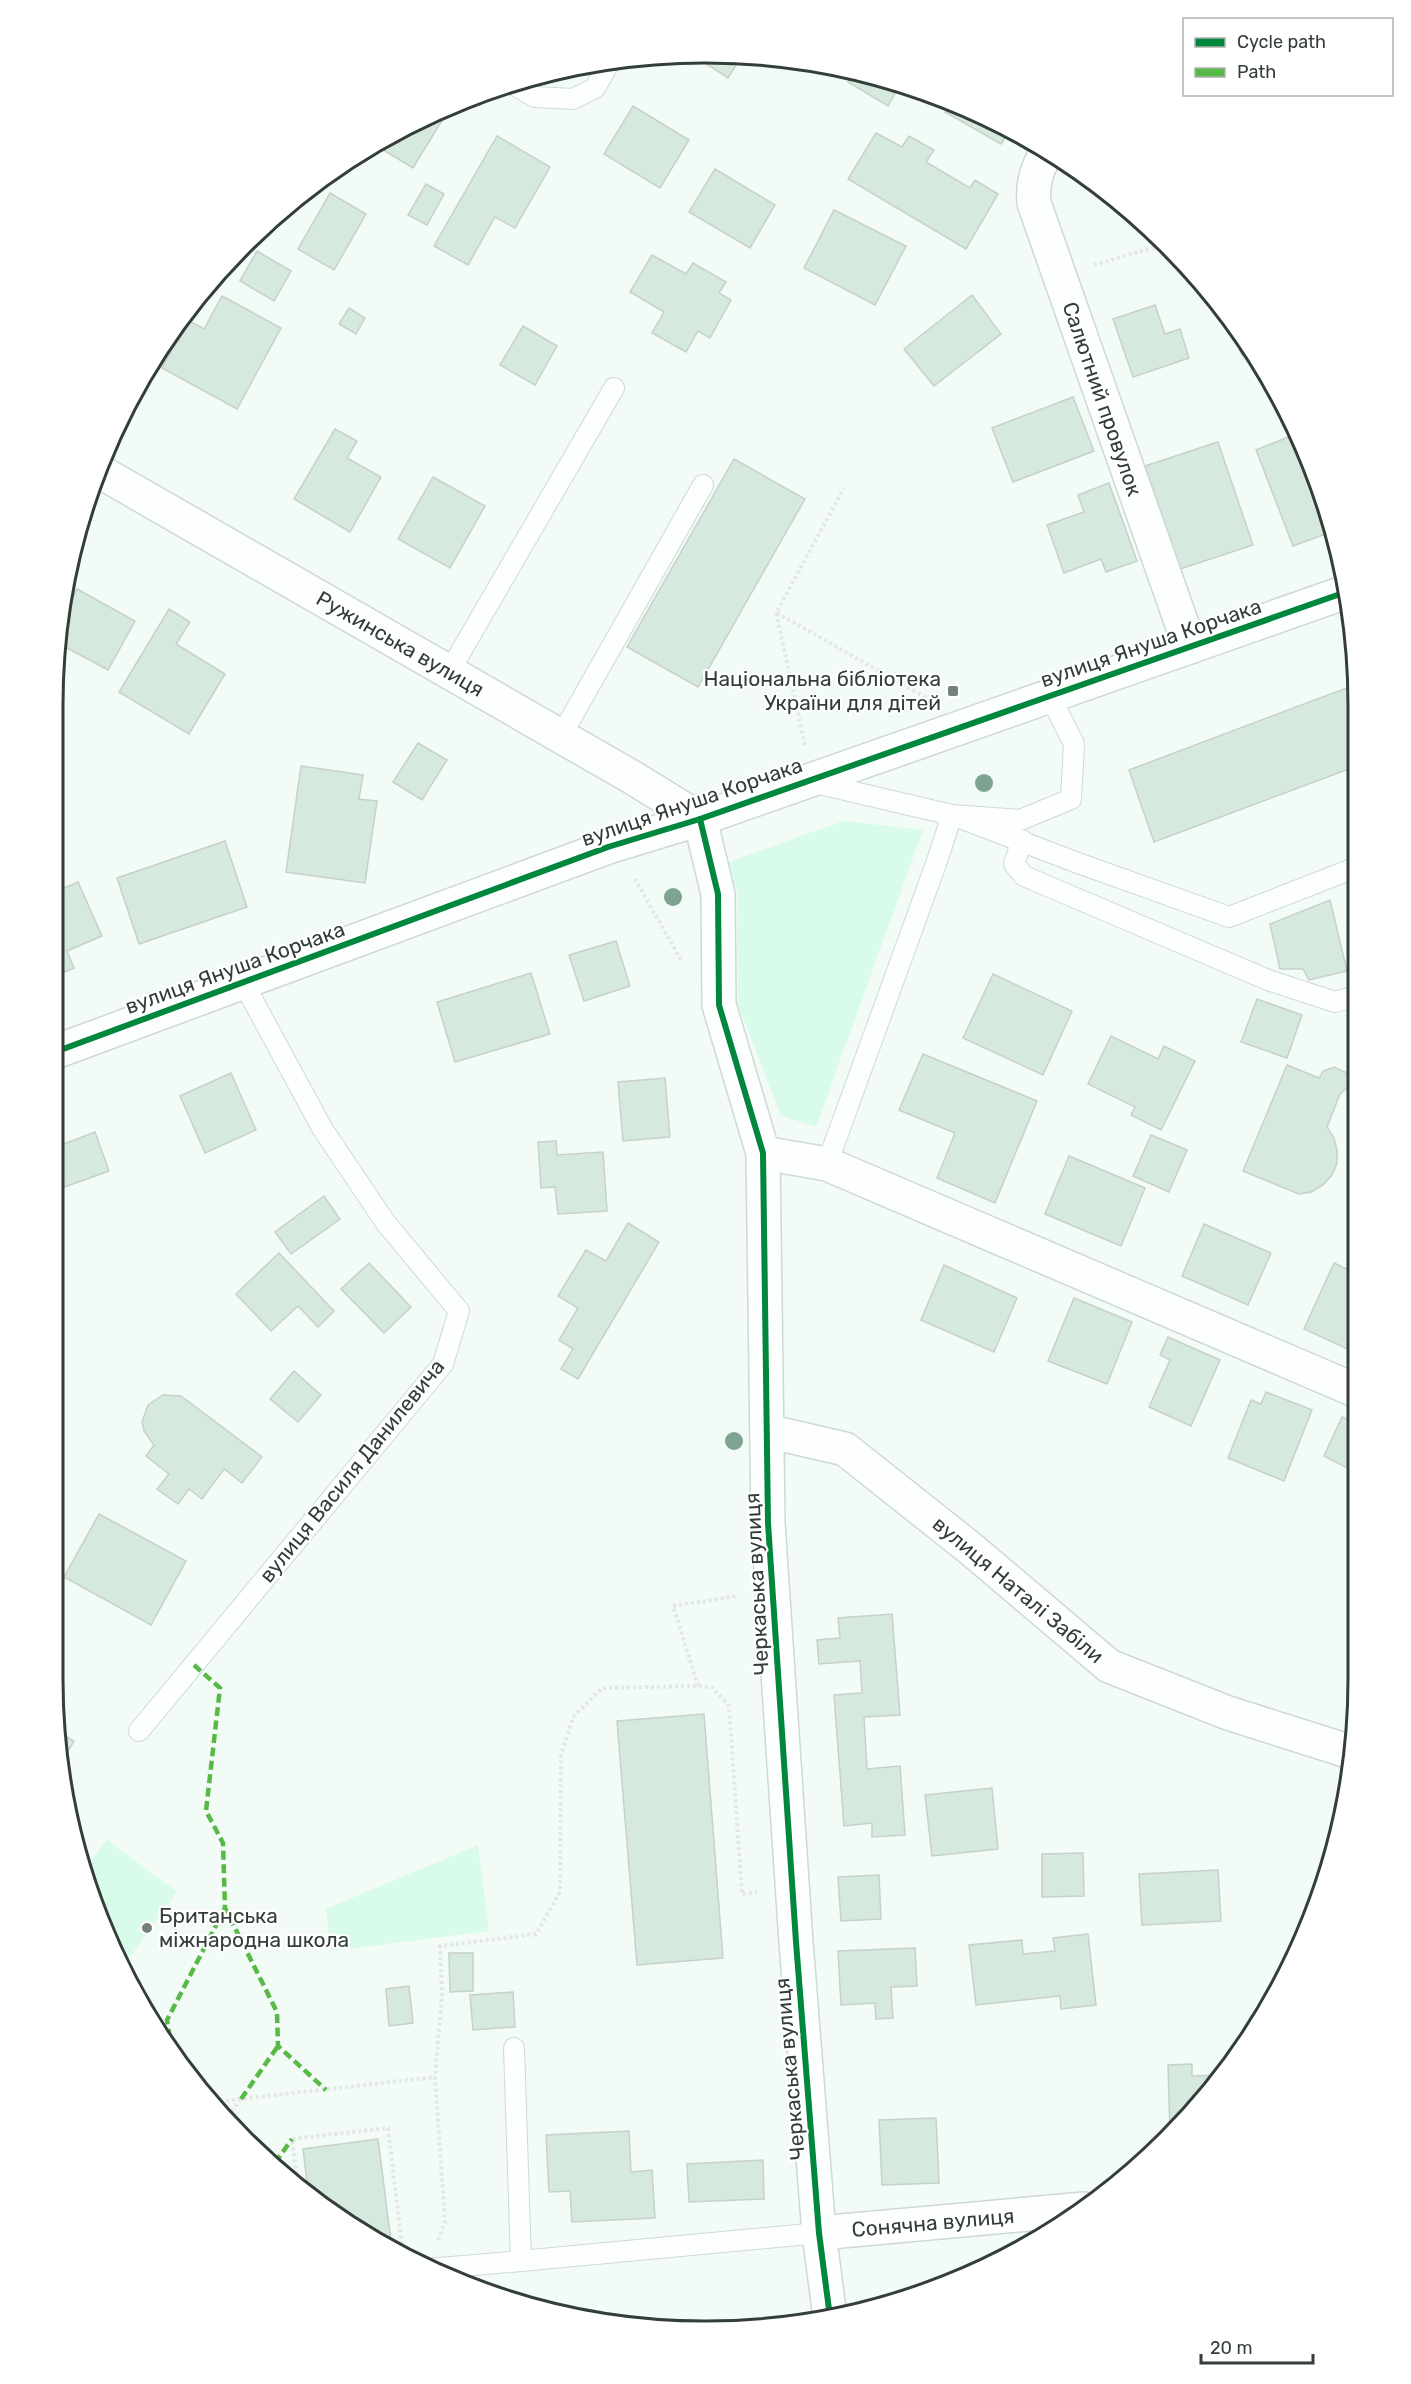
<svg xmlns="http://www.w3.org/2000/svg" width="1411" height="2384" viewBox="0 0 1411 2384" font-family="Rubik,sans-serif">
  <rect width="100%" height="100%" fill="#f2fbf6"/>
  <g fill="#d9fbe9">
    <path d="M843 821 923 830 816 1127 781 1116 738 1005 737 892 729 862Z"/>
    <path d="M107 1840 177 1892 121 1969 87 1888 83 1872Z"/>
    <path d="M478 1845 489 1931 331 1951 326 1909Z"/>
  </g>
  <g fill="#d6e9df" stroke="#c7d0cb" stroke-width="1.5">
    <path d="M706 53 742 56 728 78 691 54Z"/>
    <path d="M854 71 900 85 888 106 848 82Z"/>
    <path d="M952 101 1009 131 1001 144 945 112Z"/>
    <path d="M452 104 413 168 375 145Z"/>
    <path d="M633 106 689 140 660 188 604 154Z"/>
    <path d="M876 133 902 147 909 136 934 150 926 162 970 188 975 180 998 194 966 249 848 179Z"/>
    <path d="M497 136 550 167 515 228 495 217 468 265 434 246Z"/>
    <path d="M715 169 775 205 750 248 689 212Z"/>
    <path d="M426 184 444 194 427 225 408 215Z"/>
    <path d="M330 193 366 214 334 270 298 249Z"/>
    <path d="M834 210 906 246 875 305 804 268Z"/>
    <path d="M257 251 291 271 274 301 240 281Z"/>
    <path d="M652 255 686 274 693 263 726 282 719 293 731 300 710 338 698 331 686 352 652 333 664 312 630 292Z"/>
    <path d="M972 295 1001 334 934 386 904 349Z"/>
    <path d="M222 296 281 328 237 409 162 368 188 320 204 329Z"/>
    <path d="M1155 305 1165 334 1180 329 1189 358 1133 377 1113 319Z"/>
    <path d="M349 308 365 318 356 334 339 324Z"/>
    <path d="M1231 323 1251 351 1242 355 1228 324Z"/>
    <path d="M523 326 557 346 535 385 500 365Z"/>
    <path d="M1073 397 1094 451 1013 482 992 428Z"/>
    <path d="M335 429 357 441 347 458 381 477 350 532 294 499Z"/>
    <path d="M1296 434 1324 496 1331 532 1293 546 1256 450Z"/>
    <path d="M1218 442 1253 545 1180 569 1145 466Z"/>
    <path d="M734 459 805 499 698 687 627 647Z"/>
    <path d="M433 477 485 506 450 568 398 539Z"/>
    <path d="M1109 483 1137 561 1106 572 1101 559 1064 573 1047 525 1084 512 1078 495Z"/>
    <path d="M77 589 135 621 108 670 58 643 64 614Z"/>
    <path d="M169 609 190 622 176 644 225 674 189 734 119 692Z"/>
    <path d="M1357 684V766L1154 842 1129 770Z"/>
    <path d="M418 743 447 760 422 800 393 782Z"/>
    <path d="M301 766 363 775 359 799 377 801 365 883 286 872Z"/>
    <path d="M225 841 247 907 139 944 117 878Z"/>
    <path d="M78 882 102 936 67 951 74 968 55 976V892Z"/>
    <path d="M1330 900 1347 971 1309 980 1303 969H1280L1270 924Z"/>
    <path d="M616 941 630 986 584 1001 569 955Z"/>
    <path d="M531 973 550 1034 455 1062 437 1002Z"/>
    <path d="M993 974 1072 1011 1043 1075 963 1038Z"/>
    <path d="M1257 999 1302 1015 1287 1058 1241 1042Z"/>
    <path d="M1111 1036 1158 1059 1164 1046 1195 1061 1161 1130 1131 1115 1135 1107 1088 1084Z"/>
    <path d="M923 1054 1037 1101 995 1203 937 1178 955 1133 899 1110Z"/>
    <path d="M1287 1065 1319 1078 1323 1071 1334 1067 1345 1072 1348 1077 1347 1088 1340 1094 1327 1127 1334 1138 1337 1150V1163L1332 1175 1323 1185 1311 1192 1299 1194 1243 1171Z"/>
    <path d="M231 1073 256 1130 205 1153 180 1096Z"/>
    <path d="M665 1078 670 1137 623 1141 618 1082Z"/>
    <path d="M95 1132 109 1171 59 1189 56 1180V1147Z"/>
    <path d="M1151 1135 1187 1150 1169 1192 1133 1176Z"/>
    <path d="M556 1141 557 1155 603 1152 607 1211 558 1214 555 1187 541 1188 538 1142Z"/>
    <path d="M1069 1156 1145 1188 1121 1246 1045 1214Z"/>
    <path d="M324 1196 340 1219 291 1254 275 1232Z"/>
    <path d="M628 1223 659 1242 578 1379 561 1369 573 1349 559 1340 578 1308 558 1296 586 1250 606 1261Z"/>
    <path d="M1204 1224 1271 1253 1248 1305 1182 1276Z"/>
    <path d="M279 1253 334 1311 318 1327 298 1306 271 1331 236 1294Z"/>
    <path d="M369 1263 411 1307 384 1333 341 1289Z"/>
    <path d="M1334 1263 1357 1274V1341L1352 1351 1304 1329Z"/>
    <path d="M944 1265 1017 1298 994 1352 921 1320Z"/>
    <path d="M1074 1298 1132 1322 1107 1384 1048 1361Z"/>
    <path d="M1168 1337 1220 1360 1191 1426 1149 1407 1170 1360 1160 1355Z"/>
    <path d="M294 1371 321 1395 298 1422 270 1399Z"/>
    <path d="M1266 1392 1312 1410 1284 1481 1228 1458 1251 1400 1261 1404Z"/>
    <path d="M163 1395 181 1396 262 1457 242 1483 224 1469 202 1499 189 1489 178 1504 157 1489 169 1474 146 1456 154 1445 144 1431 142 1422 148 1405Z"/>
    <path d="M1342 1417 1357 1424V1473L1324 1456Z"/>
    <path d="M99 1514 186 1561 151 1625 64 1577Z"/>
    <path d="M892 1614 900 1715 864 1717 867 1769 900 1766 905 1835 872 1837V1823L844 1826 834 1695 862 1693 860 1661 819 1664 817 1640 840 1638 838 1618Z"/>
    <path d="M704 1714 723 1958 637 1965 617 1721Z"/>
    <path d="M58 1732 74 1741 59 1767 58 1764Z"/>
    <path d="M992 1788 998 1849 932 1856 925 1795Z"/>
    <path d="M1083 1853 1084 1896 1042 1897V1854Z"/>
    <path d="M1218 1870 1221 1921 1142 1925 1139 1874Z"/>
    <path d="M879 1875 881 1919 841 1921 838 1877Z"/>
    <path d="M1088 1934 1096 2005 1061 2009 1060 1996 976 2005 969 1945 1022 1940 1023 1954 1055 1951 1053 1938Z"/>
    <path d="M915 1948 917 1986 891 1987 893 2018 876 2019 875 2003 841 2005 838 1951Z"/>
    <path d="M449 1953H473V1991L450 1992Z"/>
    <path d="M409 1986 413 2023 389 2026 386 1989Z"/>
    <path d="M513 1992 515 2027 473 2030 470 1995Z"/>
    <path d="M1192 2064V2076L1221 2075 1174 2132 1170 2133 1168 2065Z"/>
    <path d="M936 2118 939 2183 882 2185 879 2120Z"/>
    <path d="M629 2131 631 2172 652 2170 655 2218 572 2222 570 2191 549 2192 546 2135Z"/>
    <path d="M378 2139 392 2249 309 2197 303 2149Z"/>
    <path d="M763 2160 764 2199 689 2202 687 2164Z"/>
    <path d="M919 2295 915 2297 889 2303V2297Z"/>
  </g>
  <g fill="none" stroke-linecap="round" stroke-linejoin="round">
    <g stroke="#cfd9d4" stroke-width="22">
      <g id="service">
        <path d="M514 85 535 97 573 99 595 88 610 62"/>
        <path d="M449 672 614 388"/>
        <path d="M561 736 703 485"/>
        <path d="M811 782 952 815 1020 820 1071 799 1074 744 1050 696"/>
        <path d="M1022 840 1014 864 1024 876 1268 980 1335 1002 1357 996"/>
        <path d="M827 1164 937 861 952 815 1078 863 1229 917 1357 867"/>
        <path d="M139 1731 443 1364 459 1311 385 1222 322 1128 244 984"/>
        <path d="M521 2261 819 2233"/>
        <path d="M427 2269 521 2261 514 2048"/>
      </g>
    </g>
    <g stroke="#cfd9d4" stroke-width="36">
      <g id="minor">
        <path d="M1047 151C1037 169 1032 183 1034 203L1190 647"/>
        <path d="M55 1052 608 847 700 819 1343 593"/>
        <path d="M763 1153 827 1164 1357 1391"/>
        <path d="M767 1431 845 1449 971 1549 1109 1666 1228 1713 1351 1752"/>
        <path d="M819 2233 1084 2209"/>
      </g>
    </g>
    <g stroke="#cfd9d4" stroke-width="36">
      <path id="tertiary" d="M99 471 630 776 700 819 718 894 719 1005 763 1153 768 1523 796 1942 819 2233 830 2317"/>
    </g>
    <g stroke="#e4e7e6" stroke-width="4" stroke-dasharray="3 3" stroke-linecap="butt">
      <path d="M1094 265 1162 245"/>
      <path d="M777 613 930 700"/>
      <path d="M805 745 776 613 844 488"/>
      <path d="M635 879 681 960"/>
      <path d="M698 1686 673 1606 738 1596"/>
      <path d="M214 2102 435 2077"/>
      <path d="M228 2116 240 2100"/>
      <path d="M298 2186 292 2139 388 2128 402 2246"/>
      <path d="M438 2240 445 2222 435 2077 442 1995 440 1946 536 1934 560 1892 561 1755 573 1717 602 1688 698 1686 712 1687 729 1706 742 1894 757 1892"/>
    </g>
    <use href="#service" stroke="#fdfefe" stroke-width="20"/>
    <use href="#minor" stroke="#fdfefe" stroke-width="33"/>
    <use href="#tertiary" stroke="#fdfefe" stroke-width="33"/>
    <g stroke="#58b947" stroke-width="4.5" stroke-dasharray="9 4.5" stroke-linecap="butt">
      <path d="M194 1665 220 1688 206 1811 223 1843 225 1908 277 2012 278 2046 326 2090"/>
      <path d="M172 2051 167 2020 225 1908"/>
      <path d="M241 2099 278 2046"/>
      <path d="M275 2163 292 2139"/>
    </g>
    <g stroke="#fff" stroke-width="10">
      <g id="cycleway">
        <path d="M700 819 718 894 719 1005 763 1153 768 1523 796 1942 819 2233 830 2317"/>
        <path d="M55 1052 608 847 700 819 1343 593"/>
      </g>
    </g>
    <use href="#cycleway" stroke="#00873e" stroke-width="6"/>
  </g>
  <g fill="#7da393">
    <circle cx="984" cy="783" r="9"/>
    <circle cx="673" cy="897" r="9"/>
    <circle cx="734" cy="1441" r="9"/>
  </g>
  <g fill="#76807a" stroke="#fff" stroke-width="2">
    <rect x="947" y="685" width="12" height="12" rx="3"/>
    <circle cx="147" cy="1928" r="6"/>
  </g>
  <g text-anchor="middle" stroke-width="4.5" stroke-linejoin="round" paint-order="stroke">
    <g font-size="21" fill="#333e38" stroke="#fff">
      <text transform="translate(1102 399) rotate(71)" y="7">Салютний провулок</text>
      <text transform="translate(1151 643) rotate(-19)" y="7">вулиця Януша Корчака</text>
      <text transform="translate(400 644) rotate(30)" y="7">Ружинська вулиця</text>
      <text transform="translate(692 802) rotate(-19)" y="7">вулиця Януша Корчака</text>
      <text transform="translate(235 968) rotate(-20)" y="7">вулиця Януша Корчака</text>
      <text transform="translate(352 1471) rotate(-51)" y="7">вулиця Василя Данилевича</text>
      <text transform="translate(757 1584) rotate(-93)" y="7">Черкаська вулиця</text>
      <text transform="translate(1018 1590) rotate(40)" y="7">вулиця Наталі Забіли</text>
      <text transform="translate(790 2069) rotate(-95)" y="7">Черкаська вулиця</text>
      <text transform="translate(933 2223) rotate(-5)" y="7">Сонячна вулиця</text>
    </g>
    <g font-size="21" fill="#333e38" stroke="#fff" text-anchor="end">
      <text x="941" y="686">Національна бібліотека<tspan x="941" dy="24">України для дітей</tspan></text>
      <text x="159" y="1923" text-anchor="start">Британська<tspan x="159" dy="24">міжнародна школа</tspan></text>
    </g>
  </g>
  <path d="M0 0H1411V2384H0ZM705 63H706A642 642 0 0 1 1348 705V1679A642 642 0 0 1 706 2321H705A642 642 0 0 1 63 1679V705A642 642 0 0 1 705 63Z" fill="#fff" fill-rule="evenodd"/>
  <path fill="none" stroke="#333e38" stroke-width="3" d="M705 63H706A642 642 0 0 1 1348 705V1679A642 642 0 0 1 706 2321H705A642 642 0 0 1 63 1679V705A642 642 0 0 1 705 63Z"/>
  <rect x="1183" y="18" width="210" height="78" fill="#ffffff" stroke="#adb2af" stroke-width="1.5"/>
  <rect x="1195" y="38" width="30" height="9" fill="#00873e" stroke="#adb2af" stroke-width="1.5"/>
  <text x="1237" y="48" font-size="18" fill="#333e38">Cycle path</text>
  <rect x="1195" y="68" width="30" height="9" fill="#58b947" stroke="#adb2af" stroke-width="1.5"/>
  <text x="1237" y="78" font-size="18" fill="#333e38">Path</text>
  <path d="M1201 2354v9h112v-9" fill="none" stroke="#333e38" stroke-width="3"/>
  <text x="1210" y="2354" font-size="18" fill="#333e38" stroke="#ffffff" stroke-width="4.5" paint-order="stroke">20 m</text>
</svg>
